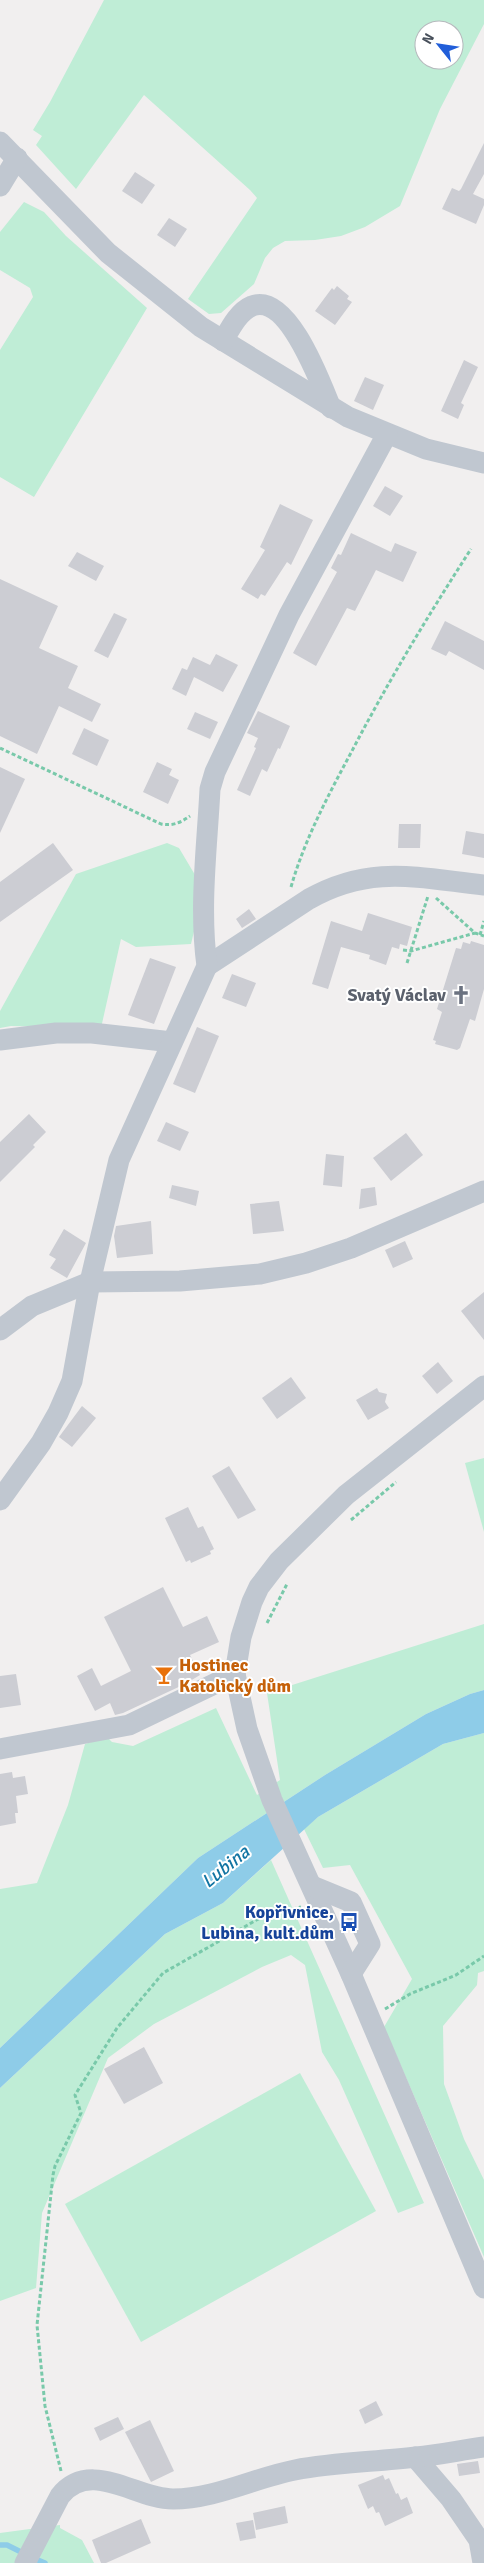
<svg xmlns="http://www.w3.org/2000/svg" width="484" height="2563" viewBox="0 0 484 2563" font-family="Signika,sans-serif">
  <rect width="100%" height="100%" fill="#f1efef"/>
  <g fill="#bfedd6" fill-rule="evenodd">
    <path d="M104 0H484V24L440 109 400 206 365 227 341 236 315 240 285 241 273 248 265 258 254 284 221 313 209 314 188 299 257 198 250 190 144 95 76 189 36 145 42 136 33 130 50 102ZM424 30H454V60H424Z"/>
    <path d="M24 202 44 212 66 236 147 308 34 497 0 477V350L33 297 30 288 0 270V232Z"/>
    <path d="M167 843 179 848 204 890 191 944 136 947 121 939 101 1028 11 1026 0 1028V1011L76 874Z"/>
    <path d="M484 1458V1532L465 1463Z"/>
    <path d="M484 1624V1690L470 1694 426 1714 325 1775 198 1858 0 2048V1889L37 1883 68 1805 85 1744 107 1737 112 1742 133 1746 216 1708 257 1795 280 1780 267 1693Z"/>
    <path d="M484 1733V1971L478 1973 477 1985 443 2026 444 2084 464 2139 484 2180V2257L384 2027 412 1979 350 1865 323 1868 304 1829 318 1817 443 1744Z"/>
    <path d="M271 1860 424 2203 398 2213 339 2080 322 2052 305 1965 291 1955 262 1967 154 2024 108 2058 42 2213 36 2288 0 2301V2088L165 1934 223 1903Z"/>
    <path d="M300 2073 376 2211 141 2342 65 2204Z"/>
    <path d="M60 2525V2528L82 2540 94 2563H0V2533Z"/>
  </g>
  <path fill="#8ecce8" d="M484 1690V1733L443 1744 318 1817 223 1903 165 1934 0 2088V2048L198 1858 325 1775 426 1714 470 1694Z"/>
  <g fill="none" stroke-linecap="round" stroke-linejoin="round">
    <g stroke="#8ecce8" stroke-width="5.5">
      <path d="M0 2545H7L25 2554"/>
      <path d="M33 2558 45 2563"/>
    </g>
  </g>
  <g fill="#cccdd3">
    <path d="M484 143V174L473 194 484 199V205L476 224 442 209 452 188 459 191 461 189Z"/>
    <path d="M135 172 155 185 142 204 122 191Z"/>
    <path d="M169 218 187 229 175 247 157 235Z"/>
    <path d="M337 286 349 296 347 299 352 302 335 325 315 311 332 288 334 290Z"/>
    <path d="M464 360 478 367 461 403 464 405 458 419 441 411Z"/>
    <path d="M365 377 384 385 373 410 354 401Z"/>
    <path d="M385 486 403 496 390 516 373 506Z"/>
    <path d="M280 504 313 520 291 565 287 562 265 596 261 594 258 599 241 589 265 550 260 547Z"/>
    <path d="M351 533 391 552 395 543 417 552 403 582 376 570 355 611 347 608 316 666 293 653 337 572 331 568 338 554 341 555Z"/>
    <path d="M77 552 104 566 96 581 68 566Z"/>
    <path d="M0 579 58 606 39 648 78 666 68 688 101 704 92 722 59 706 37 754 0 736Z"/>
    <path d="M114 613 127 619 108 658 94 651Z"/>
    <path d="M445 621 484 641V670L449 651 446 656 431 649Z"/>
    <path d="M216 654 238 665 223 692 194 677 186 696 172 689 182 668 187 670 193 657 210 665Z"/>
    <path d="M258 711 290 726 280 749 278 748 267 772 262 769 250 796 237 790 256 748 254 747 258 738 247 733Z"/>
    <path d="M195 712 218 722 210 739 187 729Z"/>
    <path d="M84 728 109 740 97 766 72 754Z"/>
    <path d="M157 762 172 769 169 775 179 780 168 804 143 792Z"/>
    <path d="M0 767 25 779 0 833Z"/>
    <path d="M399 824H421L420 848H398Z"/>
    <path d="M466 831 484 834V858L462 854Z"/>
    <path d="M53 843 73 870 0 922V882Z"/>
    <path d="M249 909 256 919 242 928 236 919Z"/>
    <path d="M368 913 412 927 407 946 400 944 399 949 392 947 386 965 369 959 370 955 341 947 328 989 312 984 331 921 362 931Z"/>
    <path d="M471 941 484 945V989L475 1021 470 1019 460 1048 457 1050 435 1044 436 1041 433 1040 442 1012 437 1009 456 948 461 949 463 942 470 944Z"/>
    <path d="M150 958 176 967 154 1024 128 1015Z"/>
    <path d="M232 974 256 983 246 1007 222 998Z"/>
    <path d="M197 1027 219 1036 195 1093 173 1084Z"/>
    <path d="M29 1114 46 1132 33 1145 35 1147 0 1182V1142Z"/>
    <path d="M166 1122 189 1132 180 1151 157 1141Z"/>
    <path d="M406 1133 423 1155 391 1181 373 1158Z"/>
    <path d="M326 1154 344 1156 342 1187 323 1185Z"/>
    <path d="M172 1185 199 1191 196 1206 169 1198Z"/>
    <path d="M375 1187 377 1205 359 1209 361 1189Z"/>
    <path d="M279 1201 284 1231 253 1234 250 1204Z"/>
    <path d="M151 1221 153 1254 117 1258 114 1236 116 1226Z"/>
    <path d="M64 1229 86 1243 67 1278 50 1268 56 1259 49 1255Z"/>
    <path d="M405 1241 413 1259 393 1268 385 1250Z"/>
    <path d="M484 1292V1340L461 1311Z"/>
    <path d="M438 1362 453 1381 437 1394 422 1376Z"/>
    <path d="M291 1377 306 1398 277 1419 262 1398Z"/>
    <path d="M377 1388 379 1392 387 1394 385 1402 389 1408 368 1420 356 1400Z"/>
    <path d="M82 1406 96 1418 72 1447 59 1437Z"/>
    <path d="M229 1466 256 1510 238 1519 212 1476Z"/>
    <path d="M188 1507 198 1528 203 1526 214 1549 210 1551 211 1554 191 1563 190 1560 186 1562 165 1518Z"/>
    <path d="M163 1587 183 1627 207 1616 219 1642 190 1655 200 1675 185 1684 123 1713 115 1715 110 1703 95 1711 77 1676 92 1668 101 1686 131 1671 104 1617Z"/>
    <path d="M16 1674 21 1705 0 1708V1676Z"/>
    <path d="M12 1772 13 1778 25 1776 28 1794 16 1796 18 1813H15L16 1823 0 1826V1774Z"/>
    <path d="M144 2047 163 2083 124 2104 104 2069Z"/>
    <path d="M376 2401 383 2415 365 2424 359 2410Z"/>
    <path d="M118 2417 124 2429 100 2441 94 2428Z"/>
    <path d="M150 2420 174 2471 151 2482 125 2432Z"/>
    <path d="M478 2461 480 2473 459 2476 457 2464Z"/>
    <path d="M383 2475 385 2480 389 2478 396 2494 398 2493 401 2500 407 2497 413 2513 385 2526 379 2512 376 2513 373 2506 368 2509 358 2485Z"/>
    <path d="M285 2506 288 2523 256 2530 253 2513Z"/>
    <path d="M141 2519 151 2543 106 2563H101L92 2540Z"/>
    <path d="M253 2520 256 2538 240 2541 236 2523Z"/>
  </g>
  <g fill="none" stroke-linecap="round" stroke-linejoin="round">
    <g stroke="#79c9aa" stroke-width="3" stroke-dasharray="4 2.5" stroke-linecap="butt">
      <path d="M0 748 161 824C173 826 180 823 190 816"/>
      <path d="M291 887C305 838 329 794 353 749 389 680 429 614 471 549"/>
      <path d="M436 898 475 933 484 936"/>
      <path d="M480 935 484 921"/>
      <path d="M403 950 411 951 475 933"/>
      <path d="M407 963 428 896"/>
      <path d="M351 1520 396 1482"/>
      <path d="M267 1623 287 1584"/>
      <path d="M385 2009 410 1994 456 1975 484 1956"/>
      <path d="M61 2471 45 2406 37 2325 53 2175 55 2166 81 2113 75 2095 117 2028 163 1973 260 1918 301 1907"/>
    </g>
    <g stroke="#c0c7d0" stroke-width="21">
      <path d="M0 142 108 253 201 327 348 417 426 449 484 463"/>
      <path d="M0 186 17 158"/>
      <path d="M223 341C230 329 238 312 252 306 288 292 321 384 331 408"/>
      <path d="M207 966 309 899C371 864 418 878 484 885"/>
      <path d="M0 1040 56 1033H92L172 1042"/>
      <path d="M0 1330 32 1306 90 1282 180 1281 260 1274 306 1263 351 1248 484 1191"/>
      <path d="M484 1386 346 1495 279 1561 259 1587 252 1602 241 1637 235 1674 247 1729 272 1800 351 1974 484 2288"/>
      <path d="M0 1500 41 1443 58 1413 72 1381 90 1282 119 1160 207 966C199 908 207 848 210 789L215 772 289 615 387 434"/>
      <path d="M0 1749 129 1725 235 1674"/>
      <path d="M312 1886 351 1902 370 1944 351 1974"/>
      <path d="M415 2457 451 2499 479 2540 483 2563"/>
      <path d="M25 2563 60 2496C90 2458 136 2499 173 2499 215 2499 254 2478 295 2470 335 2462 376 2462 416 2457 439 2455 461 2450 484 2447"/>
    </g>
  </g>
  <defs>
    <g id="church-bare" transform="scale(1.5)"><path d="M-1.2-6h2.4v3.5h3.3v2.4h-3.3V6h-2.4V-.1h-3.3v-2.4h3.3Z" fill="#6b7280" stroke="#fff" stroke-width="2.5" paint-order="stroke"/></g>
    <g id="bar-bare" transform="scale(1.5)"><path d="M-6-5H6L.8 .8V4.5H3.5V6h-7V4.5H-.8V.8Z" fill="#e8710a" stroke="#fff" stroke-width="2.5" paint-order="stroke"/></g>
    <g id="bus-bare" transform="scale(1.5)"><path d="M-5-6H5V4H4V6H2V4H-2V6H-4V4H-5ZM-3.5-4V0h7V-4ZM-3.5 1.2v1.5H-2V1.2ZM2 1.2v1.5H3.5V1.2Z" fill="#1a4fb4" stroke="#fff" stroke-width="2.5" paint-order="stroke"/></g>
  </defs>
  <g fill-rule="evenodd">
    <use href="#church-bare" x="461" y="995"/>
    <use href="#bar-bare" x="164" y="1675"/>
    <use href="#bus-bare" x="349" y="1922"/>
  </g>
  <g text-anchor="middle" stroke-width="4" stroke-linejoin="round" paint-order="stroke">
    <g font-size="18" font-weight="bold" fill="#5b616d" stroke="#fff" text-anchor="end">
      <text x="446" y="1001">Svatý Václav</text>
    </g>
    <g font-size="18" font-weight="bold" fill="#c56008" stroke="#fff" text-anchor="start">
      <text x="179" y="1671">Hostinec<tspan x="179" dy="21">Katolický dům</tspan></text>
    </g>
    <g font-size="18" font-weight="bold" fill="#164399" stroke="#fff" text-anchor="end">
      <text x="334" y="1918">Kopřivnice,<tspan x="334" dy="21">Lubina, kult.dům</tspan></text>
    </g>
    <g font-size="19" font-style="italic" fill="#1375a3" stroke="#fff">
      <text transform="translate(225 1866) rotate(-39)" y="7">Lubina</text>
    </g>
  </g>
  <g transform="translate(439 45) rotate(300)"><circle r="24" fill="#ffffff" stroke="#b6b9bd"/>
  <path d="M0-4L9 19L0 12L-9 19Z" fill="#215ed9"/>
  <text y="-8" font-size="14" font-weight="bold" text-anchor="middle" fill="#48505b">N</text>
  </g>
</svg>
